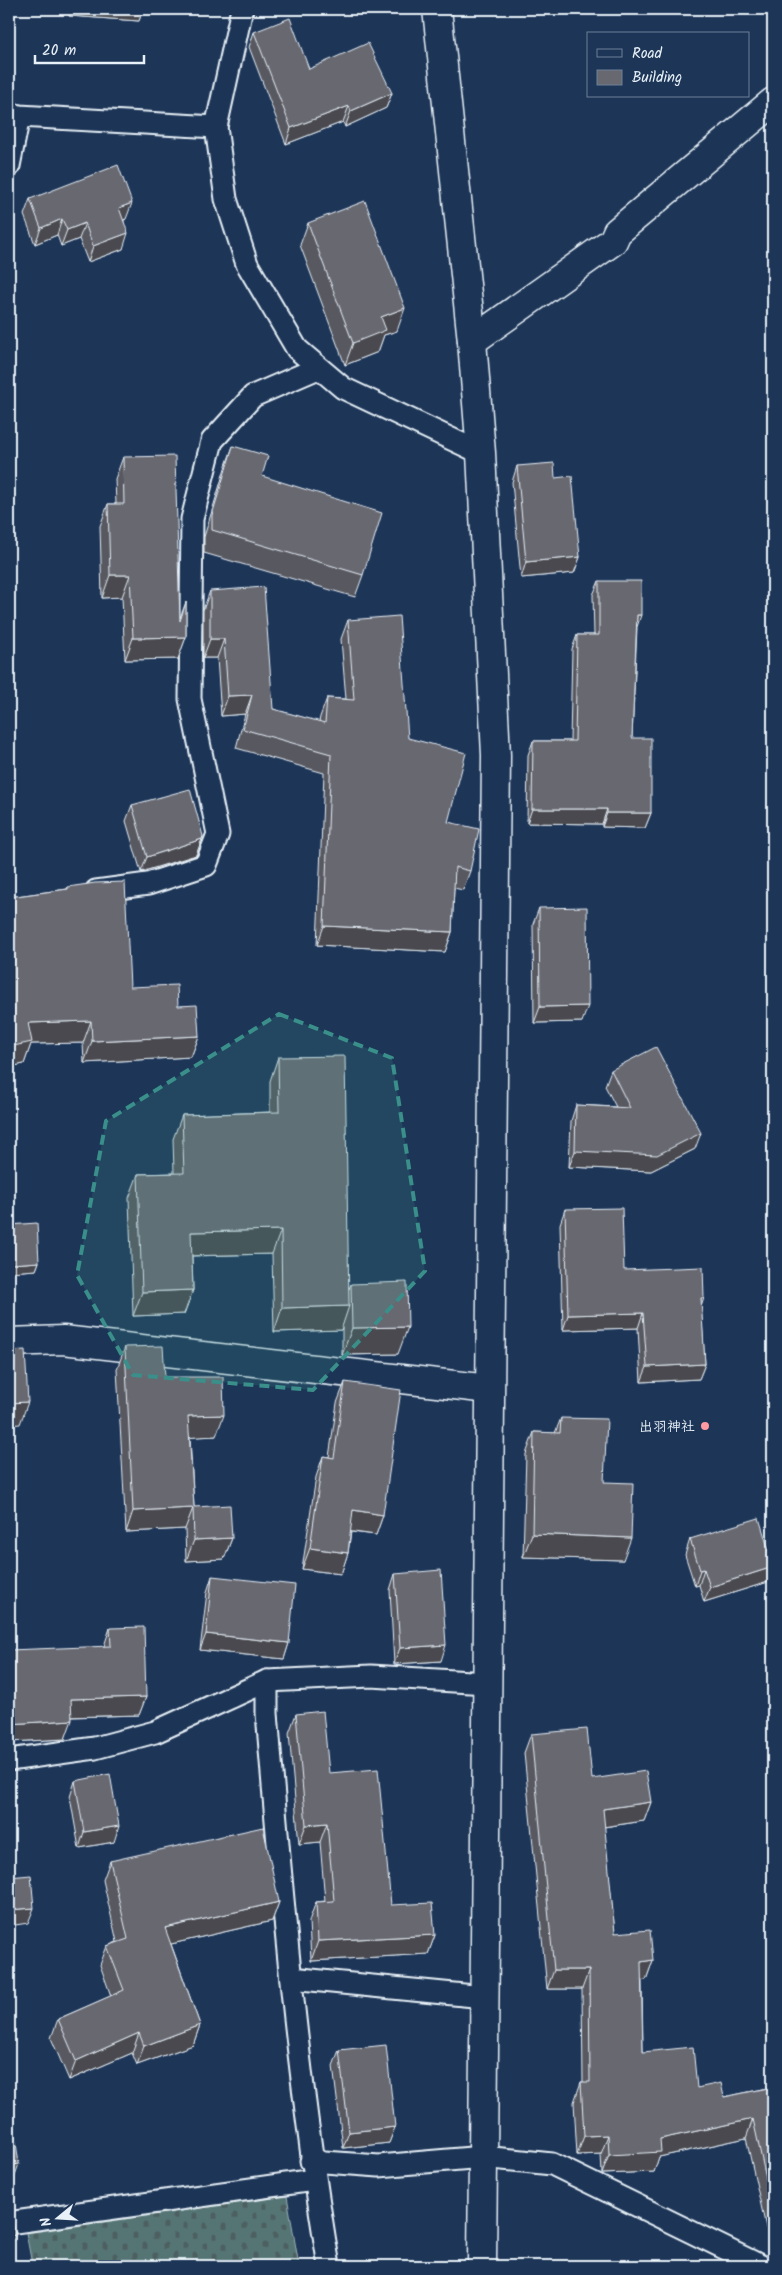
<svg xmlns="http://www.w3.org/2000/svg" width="782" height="2275" viewBox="0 0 782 2275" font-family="Kalam,'Klee One',sans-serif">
  <defs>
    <pattern id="cemetery-stones" width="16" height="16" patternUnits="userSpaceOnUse" patternTransform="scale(1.25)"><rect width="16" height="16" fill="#547575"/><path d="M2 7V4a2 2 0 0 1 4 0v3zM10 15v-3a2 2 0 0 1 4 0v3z" fill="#4d5e60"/></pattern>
  </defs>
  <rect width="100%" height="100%" fill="#1d3557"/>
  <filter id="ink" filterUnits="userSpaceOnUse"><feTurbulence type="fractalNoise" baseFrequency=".02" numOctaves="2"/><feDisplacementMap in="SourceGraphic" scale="10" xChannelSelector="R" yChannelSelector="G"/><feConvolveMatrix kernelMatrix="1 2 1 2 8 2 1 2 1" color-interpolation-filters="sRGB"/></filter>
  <g filter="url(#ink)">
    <path fill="url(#cemetery-stones)" stroke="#9eb3b6" d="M287 2196 299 2266H24L32 2264 26 2233Z"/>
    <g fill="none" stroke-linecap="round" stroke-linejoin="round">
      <g stroke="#e8f1f8" stroke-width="25">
        <g id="service">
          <path d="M242 9 216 127 226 199 247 264 297 349 343 388 481 453"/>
          <path d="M9 113 19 116 216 127"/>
          <path d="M9 166 19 116"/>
          <path d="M96 891 148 884 206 865 218 834 190 699 192 519 212 441 253 396 318 368"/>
          <path d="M267 1681V1713C282 1898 298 2084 329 2266"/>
          <path d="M9 1760 95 1748 155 1732 267 1681 371 1676 487 1683"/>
          <path d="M291 1978 484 1997"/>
          <path d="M311 2161 379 2166 483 2157 552 2164 761 2266"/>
          <path d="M15 2222 314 2180"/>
        </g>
      </g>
      <g stroke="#e8f1f8" stroke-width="31">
        <g id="minor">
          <path d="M472 341 613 241 617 232 773 102"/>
          <path d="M9 1342 63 1340 489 1389"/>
        </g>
      </g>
      <g stroke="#e8f1f8" stroke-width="31">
        <path id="tertiary" d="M437 9 472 341 481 453 496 755 482 2266"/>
      </g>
      <use href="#service" stroke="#1d3557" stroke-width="21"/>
      <use href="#minor" stroke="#1d3557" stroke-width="28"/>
      <use href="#tertiary" stroke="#1d3557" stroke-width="28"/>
    </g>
    <g fill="#595961" stroke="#e8f1f8">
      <path d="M70 9H143L139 21 69 16Z"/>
      <path d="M254 32 309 69 392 93 386 108 345 127 343 122 286 144 249 47Z"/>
      <path d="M30 199 126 219 124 220 123 249 88 262 79 239 61 246 57 235 35 244 24 215Z"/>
      <path d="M308 223 397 331 384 335 378 352 345 365 300 245Z"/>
      <path d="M233 446 262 476 363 575 355 597 204 553V537L225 468Z"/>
      <path d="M123 457 180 618 186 602V637L178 659 125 660 122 597 102 598 100 526 108 504H116L115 479Z"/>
      <path d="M517 466 555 478 580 557 574 573 521 578 512 482Z"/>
      <path d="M599 581 637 628 632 738 651 813 645 828 602 827V824L527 823 528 755 533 741H570L572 649 577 635H594L593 595Z"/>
      <path d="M210 591 273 709 319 722 320 717 327 698 346 699 341 639 348 620 408 738 448 822 470 871 463 890 454 888 452 932 445 952 317 945 324 773 236 748 245 714 221 716 217 658H203V610Z"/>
      <path d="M132 805 203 836 196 855 141 872 126 821Z"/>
      <path d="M68 887 130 987 178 1006 199 1036 191 1057 84 1063 83 1043 31 1044 24 1064 9 1067V897L67 889Z"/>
      <path d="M539 908 582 1022 534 1023 533 924Z"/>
      <path d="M278 1057 349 1289 351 1284 398 1354 342 1355V1328L341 1330 274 1332 272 1254 192 1256 193 1290 184 1314 133 1316 129 1198 138 1174 174 1173 173 1139 182 1115 270 1112V1081Z"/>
      <path d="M611 1070 695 1149 651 1171 569 1167 571 1121 576 1105 616 1107 605 1086Z"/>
      <path d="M565 1209 624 1270 701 1306 705 1364 699 1379 641 1382 638 1328 563 1330 560 1224Z"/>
      <path d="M9 1225 39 1262 36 1270 9 1272Z"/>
      <path d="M125 1347 165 1377 216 1436 190 1437 194 1507 232 1538 224 1559 186 1561 185 1529 126 1532 117 1369Z"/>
      <path d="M345 1382 383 1515 376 1535 351 1532 348 1553 341 1574 302 1569 316 1477 323 1456 329 1457 337 1403Z"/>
      <path d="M561 1418 604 1482 623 1560 523 1557 526 1454 534 1432 555 1433Z"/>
      <path d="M690 1539 773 1564V1569L768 1582 704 1602 699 1585 695 1586 685 1555Z"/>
      <path d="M395 1574 441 1661 394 1664 390 1590Z"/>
      <path d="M212 1576 289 1643 284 1659 200 1650 207 1592Z"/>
      <path d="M110 1628 146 1697 139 1715 72 1717 65 1739 9 1742 104 1646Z"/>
      <path d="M296 1714 329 1773 391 1905 435 1935 428 1954 311 1961 309 1921 316 1902 325 1901 320 1842 299 1844 289 1733Z"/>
      <path d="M531 1734 592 1779 651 1802 644 1821 604 1827 615 1933 653 1960 646 1980H642L643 2052 697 2088 724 2097 773 2087V2259L746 2138 659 2157 654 2172 602 2174 601 2154 577 2155 574 2102 581 2082H583L582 1989H547L524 1753Z"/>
      <path d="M75 1781 114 1842 79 1848 70 1797Z"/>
      <path d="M110 1861 279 1902 272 1921 171 1944 200 2025 193 2045 137 2065 132 2053 69 2080 51 2038 58 2019 111 1996 100 1965 107 1946 117 1942 103 1880Z"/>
      <path d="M339 2050 395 2127 389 2143 343 2148 333 2066Z"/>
    </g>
    <g fill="#49494f" stroke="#e8f1f8">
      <path d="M72 9H143L139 21 69 16Z"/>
      <path d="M392 93 386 108 345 127 351 111Z"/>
      <path d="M349 106 343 122 286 144 291 128Z"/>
      <path d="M132 203 126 219 113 224 119 208Z"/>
      <path d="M62 219 57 235 35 244 41 228Z"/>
      <path d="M85 223 79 239 61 246 67 230Z"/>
      <path d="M128 233 123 249 88 262 93 246Z"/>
      <path d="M405 308 397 331 384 335 378 352 345 365 353 343 381 317Z"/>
      <path d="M580 557 574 573 521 578 526 562Z"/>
      <path d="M110 575H130L122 597 102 598Z"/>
      <path d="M637 615H641L636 630Z"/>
      <path d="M186 637 178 659 125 660 133 638Z"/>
      <path d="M210 639H224L217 658H203Z"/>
      <path d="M252 695 245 714 221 716 228 696Z"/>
      <path d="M532 809H607L602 824 527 823Z"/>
      <path d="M607 813H651L645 828 602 827Z"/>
      <path d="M202 839 196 855 141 872 147 857Z"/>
      <path d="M324 926 452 932 445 952 317 945Z"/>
      <path d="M588 1006 582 1022 534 1023 540 1007Z"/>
      <path d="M91 1021 83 1043 31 1044 24 1064 9 1067V1047L28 1023Z"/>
      <path d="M199 1036 191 1057 84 1063 92 1041Z"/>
      <path d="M701 1133 695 1149 651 1171 569 1167 575 1151Z"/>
      <path d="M281 1230 272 1254 182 1256 191 1232Z"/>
      <path d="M39 1262 36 1270 9 1272V1268L11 1264Z"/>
      <path d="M193 1290 184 1314 133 1316 142 1292Z"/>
      <path d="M701 1298H704L699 1313Z"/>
      <path d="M349 1306 341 1330 274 1332 282 1308Z"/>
      <path d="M643 1313 638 1328 563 1330 568 1315Z"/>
      <path d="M408 1327 398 1354 342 1355 352 1328Z"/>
      <path d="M705 1364 699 1379 641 1382 647 1367Z"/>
      <path d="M28 1402 20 1424 9 1425V1403Z"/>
      <path d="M224 1415 216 1436 181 1438 188 1416Z"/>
      <path d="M193 1508 185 1529 126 1532 133 1511Z"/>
      <path d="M353 1510 383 1515 376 1535 346 1531Z"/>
      <path d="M532 1534 631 1538 623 1560 523 1557Z"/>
      <path d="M232 1538 224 1559 186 1561 194 1540Z"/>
      <path d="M310 1548 348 1553 341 1574 302 1569Z"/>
      <path d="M773 1567 768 1582 704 1602 710 1587Z"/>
      <path d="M704 1569 699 1585 695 1586 700 1570Z"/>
      <path d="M206 1634 289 1643 284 1659 200 1650Z"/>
      <path d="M446 1645 441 1661 394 1664 400 1648Z"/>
      <path d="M146 1697 139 1715 64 1717 71 1699Z"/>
      <path d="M72 1720 65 1739 9 1742V1724Z"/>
      <path d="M651 1802 644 1821 596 1828 603 1809Z"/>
      <path d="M327 1823 320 1842 299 1844 306 1825Z"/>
      <path d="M119 1826 114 1842 79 1848 84 1832Z"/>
      <path d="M279 1902 272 1921 158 1947 165 1928Z"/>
      <path d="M34 1908 28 1923 9 1926V1910Z"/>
      <path d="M435 1935 428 1954 311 1961 318 1941Z"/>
      <path d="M653 1960 646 1980 634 1981 641 1962Z"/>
      <path d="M554 1970H589L582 1989H547Z"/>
      <path d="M200 2025 193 2045 137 2065 144 2046Z"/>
      <path d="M139 2033 132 2053 69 2080 76 2061Z"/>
      <path d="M753 2119 746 2138 659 2157 654 2172 602 2174 609 2155 660 2139Z"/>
      <path d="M395 2127 389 2143 343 2148 349 2132Z"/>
      <path d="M608 2135 601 2154 577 2155 584 2136Z"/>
      <path d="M19 2164 10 2189H9V2165Z"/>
      <path d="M15 2235 9 2252V2236Z"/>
    </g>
    <g fill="#686871" stroke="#e8f1f8">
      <path d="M290 18 309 69 368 43 392 93 351 111 349 106 291 128 254 32Z"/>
      <path d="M118 165 132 203 119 208 128 233 93 246 85 223 67 230 62 219 41 228 30 199Z"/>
      <path d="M365 201 405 308 381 317 386 330 353 343 308 223Z"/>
      <path d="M233 446 268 456 262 476 382 513 363 575 212 530V515Z"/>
      <path d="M175 456 180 621 186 602V637L133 638 130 575H110L108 504H124L123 457Z"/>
      <path d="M554 463 555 478 572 476 580 557 526 562 517 466Z"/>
      <path d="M599 581H641V615H637L632 738H651V813H607V809H532L533 741H575L577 635H599Z"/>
      <path d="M264 587 273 709 325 723 327 698 354 700 348 620 399 616 408 738 466 753 448 822 479 829 470 871 455 867 452 932 324 926 331 754 243 729 252 695 228 696 224 639H210V591Z"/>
      <path d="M190 789 203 836 202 839 147 857 132 805Z"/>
      <path d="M125 882 130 987 177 985 178 1006 197 1005 199 1036 92 1041 91 1021 28 1023 32 1042 9 1047V897L68 889V887L95 883Z"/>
      <path d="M587 907 588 1006 540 1007 539 908Z"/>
      <path d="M656 1047 701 1133 657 1155 575 1151 576 1105 630 1108 611 1070Z"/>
      <path d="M345 1056 349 1306 282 1308 281 1230 191 1232 193 1290 142 1292 138 1174 184 1173 182 1115 279 1112 278 1057Z"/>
      <path d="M622 1208 624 1270 703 1267 704 1298H701L705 1364 647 1367 643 1313 568 1315 565 1209Z"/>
      <path d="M37 1223 39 1262 11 1264 9 1225Z"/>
      <path d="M407 1282 408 1327 352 1328 351 1284Z"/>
      <path d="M163 1346 165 1377H223L224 1415 188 1416 194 1507 230 1505 232 1538 194 1540 193 1508 133 1511 125 1347Z"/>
      <path d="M25 1350 28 1402 9 1403V1351Z"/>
      <path d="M345 1382 401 1390 383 1515 353 1510 348 1553 310 1548 323 1456 334 1458Z"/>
      <path d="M561 1418 607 1419 604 1482 633 1483 631 1538 532 1534 534 1432 560 1433Z"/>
      <path d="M759 1518 773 1564V1567L710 1587 704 1569 700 1570 690 1539Z"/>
      <path d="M441 1570 446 1645 400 1648 395 1574Z"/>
      <path d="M212 1576 295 1585 289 1643 206 1634Z"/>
      <path d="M144 1627 146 1697 71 1699 72 1720 9 1724V1650L111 1646 110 1628Z"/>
      <path d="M323 1711 329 1773 378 1769 391 1905 432 1903 435 1935 318 1941 316 1902 334 1901 327 1823 306 1825 296 1714Z"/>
      <path d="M587 1729 592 1779 646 1771 651 1802 603 1809 615 1933 650 1930 653 1960 641 1962 643 2052 693 2047 697 2088 721 2083 724 2097 773 2087V2211L753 2119 660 2139 661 2152 609 2155 608 2135 584 2136 581 2082H590L589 1970H554L531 1734Z"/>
      <path d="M110 1774 119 1826 84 1832 75 1781Z"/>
      <path d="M263 1827 279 1902 165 1928 200 2025 144 2046 139 2033 76 2061 58 2019 124 1990 107 1946 128 1939 110 1861Z"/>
      <path d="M31 1875 34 1908 9 1910V1877Z"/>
      <path d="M386 2045 395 2127 349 2132 339 2050Z"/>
      <path d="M9 2094 19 2164 9 2165Z"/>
      <path d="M9 2193 15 2235 9 2236Z"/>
      <path d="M634 2263 665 2266H633Z"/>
    </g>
  </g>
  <path fill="#3a8f8a" fill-opacity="0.2" stroke="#3a8f8a" stroke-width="4" stroke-dasharray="10 6" stroke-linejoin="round" d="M279 1014 392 1058 425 1271 313 1390 133 1375 77 1275 106 1121Z"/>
  <circle fill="#ff9aa2" stroke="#1d3557" stroke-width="2" cx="705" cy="1426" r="5"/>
  <g text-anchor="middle" stroke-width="4.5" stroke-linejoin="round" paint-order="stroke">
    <g font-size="14" font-weight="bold" fill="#e8f1f8" stroke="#1d3557" text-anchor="end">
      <text x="695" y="1431">出羽神社</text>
    </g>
  </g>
  <rect width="782" height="2275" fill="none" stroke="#1d3557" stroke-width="30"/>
  <rect x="15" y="15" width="752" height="2245" fill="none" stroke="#e8f1f8" stroke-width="2" filter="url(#ink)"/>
  <rect x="587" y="32" width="162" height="65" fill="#1d3557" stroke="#6e8097"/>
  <rect x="597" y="49" width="25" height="8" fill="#1d3557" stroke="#6e8097"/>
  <text x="632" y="58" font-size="15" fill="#e8f1f8">Road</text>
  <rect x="597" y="70" width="25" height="15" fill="#686871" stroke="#6e8097"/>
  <text x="632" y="82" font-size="15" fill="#e8f1f8">Building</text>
  <g transform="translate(58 2218) rotate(252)" stroke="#1d3557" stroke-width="4" paint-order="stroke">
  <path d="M0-4L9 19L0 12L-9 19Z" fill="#e8f1f8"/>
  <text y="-8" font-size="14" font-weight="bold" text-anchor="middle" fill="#e8f1f8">N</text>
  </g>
  <path d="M35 55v8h109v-8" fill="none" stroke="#e8f1f8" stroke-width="2.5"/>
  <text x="42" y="55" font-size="15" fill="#e8f1f8" stroke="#1d3557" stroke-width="4" paint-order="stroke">20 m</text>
</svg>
